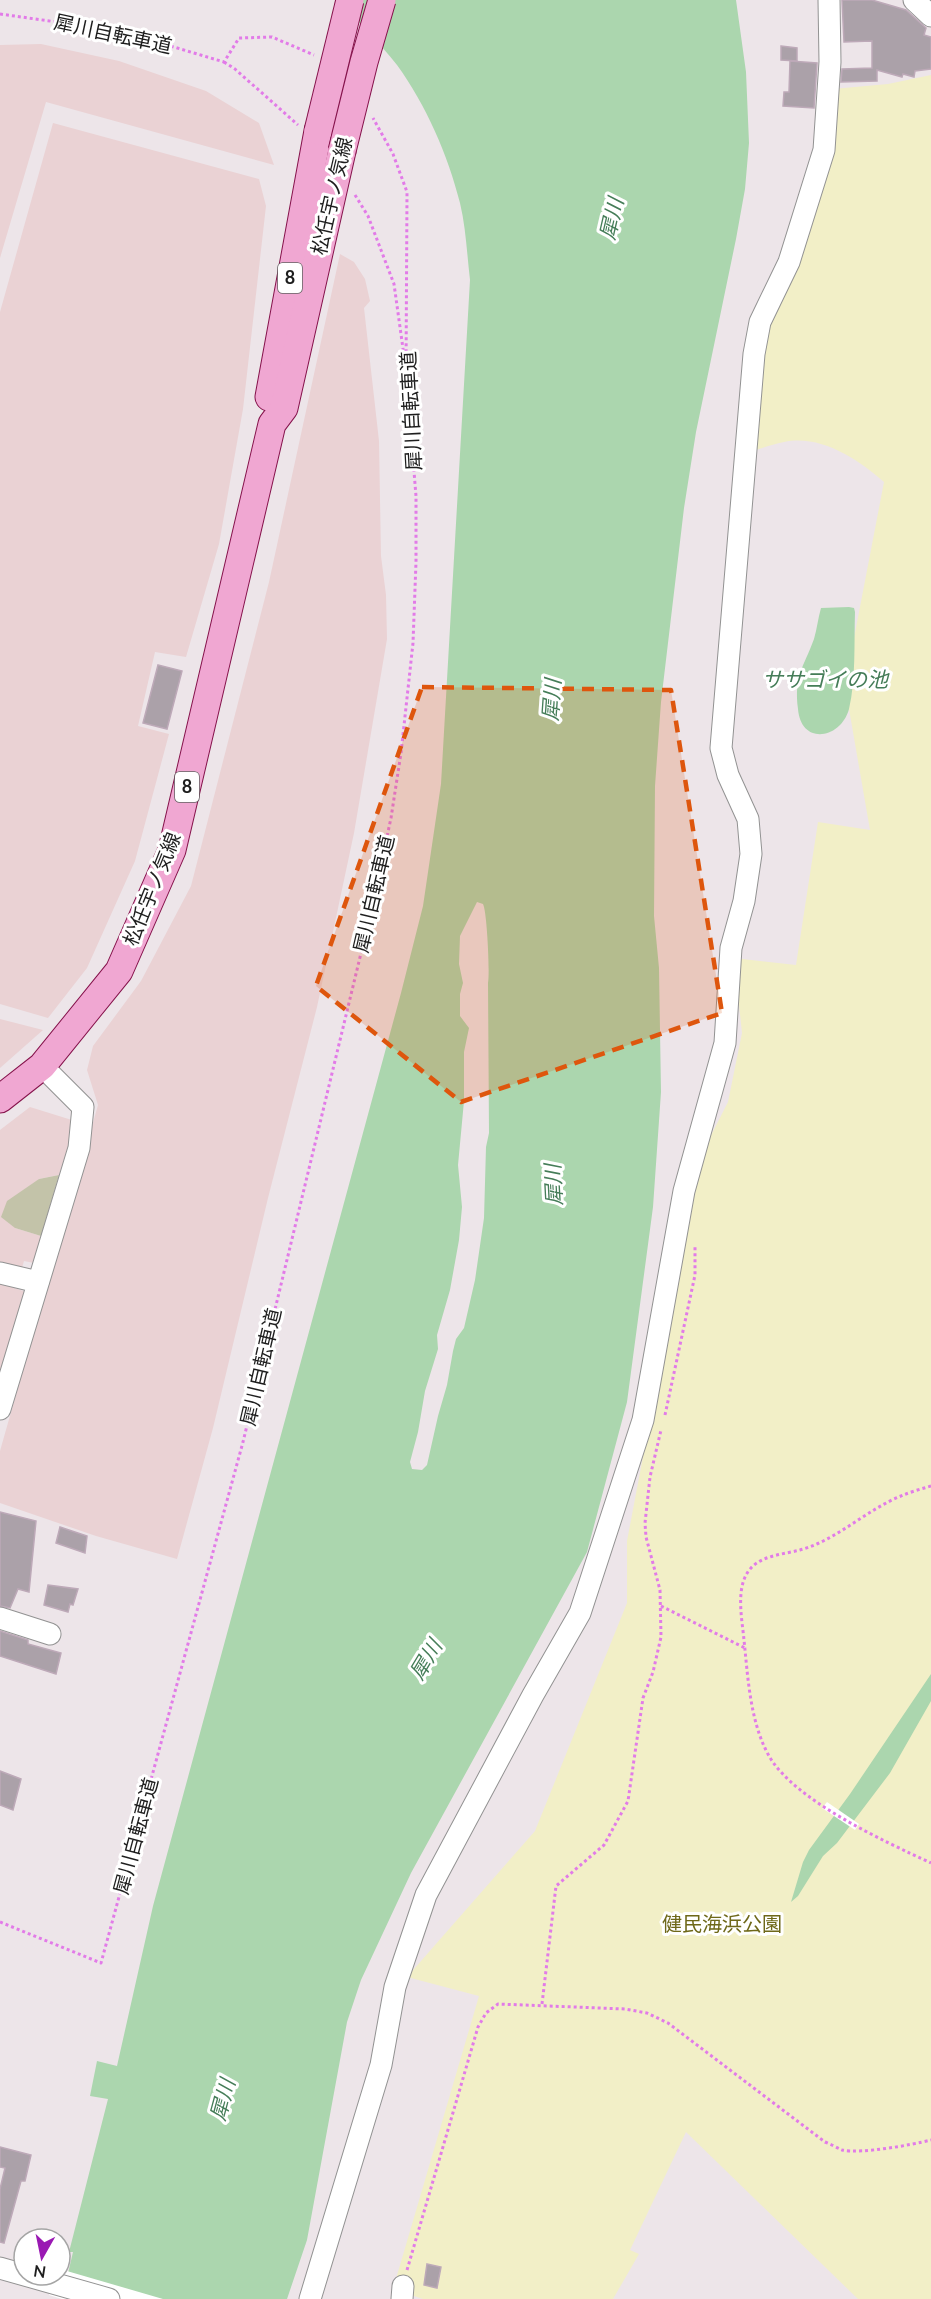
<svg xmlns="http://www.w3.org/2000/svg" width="931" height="2299" viewBox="0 0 931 2299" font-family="Lato,'Noto Sans JP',sans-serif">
  <rect width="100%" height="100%" fill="#ede5e9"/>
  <g fill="#ead2d4">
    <path d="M41 44 119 61 206 91 259 123 274 165 46 102 0 258V45Z"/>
    <path d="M53 123 259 179 266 206 243 409 219 544 186 657 155 652 138 726 169 734 135 861 87 968 48 1018 0 1004V312Z"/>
    <path d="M340 254 354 262 365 279 370 301 364 308 379 441 381 556 386 595 387 639 354 833 317 1007 268 1198 213 1428 177 1559 96 1536 0 1503V1451L98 1105 87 1070 93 1046 141 981 191 886 269 582Z"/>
    <path d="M0 1019 43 1030 0 1068Z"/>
    <path d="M30 1107 75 1121V1124L59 1175 39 1179 15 1228 41 1236 34 1263 24 1261 21 1271 0 1266V1130Z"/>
    <path d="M0 1283 26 1292 0 1373Z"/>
  </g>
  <path fill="#c3c3a9" d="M59 1175 41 1236 15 1228 1 1217 7 1201 39 1179Z"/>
  <path fill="#f2efc7" d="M931 75V2299H858L686 2132 630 2250 639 2254 613 2299H423L393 2289 479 1996 407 1977 535 1831 627 1603V1541L700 1157 728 1102 742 1033 734 958 796 965 818 822 870 830 849 709 854 638 884 482C858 459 820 434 784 442 773 444 763 448 752 451L761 337 833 89 888 84Z"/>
  <g fill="#abd6ae" fill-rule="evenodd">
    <path d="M339 0H736L746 72 749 143 745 189 736 239 696 432 684 508 661 702 655 786 654 916 659 968 661 1092 653 1207 627 1402 587 1552 411 1873 361 1980 347 2022 307 2240 287 2299H62L73 2252H69L108 2099 90 2096 97 2061 117 2066 153 1906 401 993 423 906 441 784 470 280C467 255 466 228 460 203 448 155 426 105 397 65 379 42 358 22 339 0ZM477 902 483 904C487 911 490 973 488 983L489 1133 486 1147 484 1218 475 1280 464 1328 456 1339 453 1351 447 1385 438 1416 427 1465 422 1470 412 1469 410 1462 418 1432 425 1391 438 1349 437 1335 450 1290 459 1240 462 1207 458 1165 464 1101V1052L469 1028 460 1016V994L463 983 459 964 460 936Z"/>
    <path d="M849 607 854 608 855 612C854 642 856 680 849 709 841 739 801 746 798 709 794 675 803 669 814 639 817 629 818 618 821 608Z"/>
    <path d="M931 1674V1701L890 1773 837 1843 823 1856 798 1896 791 1902 803 1862 809 1850 850 1794Z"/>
  </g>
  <g fill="#fff">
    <path d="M827 1802 859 1824 855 1830 822 1808Z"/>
    <path d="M60 2269 163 2299H62L49 2295 55 2275H60Z"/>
  </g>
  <g fill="#aba1a9" stroke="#bda9b8" stroke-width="1.5">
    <path d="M842 0H872L906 10 926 28 924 35 931 37V69L915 71 914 77 903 74 902 77 877 70V81L841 82 842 69 872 68V41L844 42Z"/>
    <path d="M781 46 797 48V61L781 60Z"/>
    <path d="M790 61 817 63 814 108 783 106 784 92H789Z"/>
    <path d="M158 665 182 671 167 729 143 723Z"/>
    <path d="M0 1512 36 1521 29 1592 18 1589 10 1608 0 1606Z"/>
    <path d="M60 1527 87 1536 85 1553 56 1543Z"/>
    <path d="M48 1585 78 1589 73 1605 70 1604 68 1612 44 1605Z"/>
    <path d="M0 1631 28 1640V1644L61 1653 56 1674 0 1656Z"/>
    <path d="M0 1771 21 1779 13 1810 0 1805Z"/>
    <path d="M0 2147 31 2155 25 2181H21L4 2243 0 2242V2189L5 2168 0 2167Z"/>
    <path d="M427 2264 441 2267 437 2288 424 2285Z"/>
  </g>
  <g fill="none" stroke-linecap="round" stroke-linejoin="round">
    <g stroke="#929292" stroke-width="23">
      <g id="minor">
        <path d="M914 0 931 16"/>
        <path d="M0 1273 38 1282"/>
        <path d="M0 1409 79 1148 83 1107 42 1066"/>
        <path d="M0 1618 50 1634"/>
        <path d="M0 2268 109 2299"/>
        <path d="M310 2299 381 2065 395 1987 426 1895 533 1695 580 1613 643 1420 684 1191 725 1043 731 948 744 901 751 854 748 819 728 775 721 748 754 354 760 322 789 262 824 150 830 62 829 0"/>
        <path d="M402 2299 403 2286"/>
      </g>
    </g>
    <g stroke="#85124b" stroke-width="29">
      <g id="major">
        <path d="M269 397 318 131"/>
        <path d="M0 1099 42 1066 119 971 172 850 272 424 284 408 342 151"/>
      </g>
    </g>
    <g stroke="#e27be8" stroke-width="3" stroke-dasharray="3 3" stroke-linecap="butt">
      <path d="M0 14 85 26 137 36 224 62 239 38 272 37 314 55"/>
      <path d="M224 62 235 69 298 125"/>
      <path d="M355 195 368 216 394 284 405 363"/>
      <path d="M665 1415 695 1275V1245"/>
      <path d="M931 1486C921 1489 910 1492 901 1496 866 1510 837 1540 800 1550 785 1554 765 1555 753 1566 734 1583 742 1618 744 1640 748 1678 750 1722 769 1756 795 1801 884 1841 931 1863"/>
      <path d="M661 1606 745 1648"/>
      <path d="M0 1922 101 1963 243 1442 369 920 391 818 401 753 413 643 416 562V496L406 373 407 192 393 154 373 118"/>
      <path d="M542 2004 556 1886 604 1845 628 1801 643 1698 653 1672 661 1637 660 1590 646 1537 645 1523 650 1477 661 1430"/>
      <path d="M407 2270 478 2027 486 2013 498 2004 625 2009 647 2013 668 2023 825 2142C831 2144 837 2148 842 2150 862 2154 911 2145 931 2140"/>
    </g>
    <use href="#minor" stroke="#fff" stroke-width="21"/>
    <use href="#major" stroke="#f0a7d2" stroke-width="27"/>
    <g stroke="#85124b" stroke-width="29" stroke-linecap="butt">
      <g id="major-bridge">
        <path d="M318 131 350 0"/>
        <path d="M342 151 364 62 382 0"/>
      </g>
    </g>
    <use href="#major-bridge" stroke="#f0a7d2" stroke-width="27"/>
  </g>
  <path fill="#de560d" fill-opacity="0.2" stroke="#de560d" stroke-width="4.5" stroke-dasharray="12 8" stroke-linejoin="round" d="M422 687 671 690 722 1013 461 1102 316 986Z"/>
  <g text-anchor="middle" stroke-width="6" stroke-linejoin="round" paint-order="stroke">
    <g fill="#fff" stroke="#626262" stroke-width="1.5">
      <rect x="278" y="263" width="24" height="30" rx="4.5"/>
      <rect x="175" y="772" width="24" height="30" rx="4.5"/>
    </g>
    <g font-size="18" font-weight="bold" fill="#1e1e1e">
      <text x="290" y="284">8</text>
      <text x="187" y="793">8</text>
    </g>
    <g font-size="20" fill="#1e1e1e" stroke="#fff">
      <text transform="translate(113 34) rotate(12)" y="7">犀川自転車道</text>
      <text transform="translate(332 196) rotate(-77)" y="7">松任宇ノ気線</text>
      <text transform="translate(411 411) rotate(-93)" y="7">犀川自転車道</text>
      <text transform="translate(152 889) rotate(-68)" y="7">松任宇ノ気線</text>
      <text transform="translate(374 894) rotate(-77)" y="7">犀川自転車道</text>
      <text transform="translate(261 1367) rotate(-77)" y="7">犀川自転車道</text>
      <text transform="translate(136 1836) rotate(-75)" y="7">犀川自転車道</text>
    </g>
    <g font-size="20" fill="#6e6819" stroke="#fff">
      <text x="722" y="1931">健民海浜公園</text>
    </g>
    <g font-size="21" font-style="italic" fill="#457d58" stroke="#fff">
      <text transform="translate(612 219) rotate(-77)" y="7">犀川</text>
      <text x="825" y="687">ササゴイの池</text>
      <text transform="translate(552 700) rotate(-86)" y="7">犀川</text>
      <text transform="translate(554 1185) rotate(-93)" y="7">犀川</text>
      <text transform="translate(426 1660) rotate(-59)" y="7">犀川</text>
      <text transform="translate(223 2100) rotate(-75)" y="7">犀川</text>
    </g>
  </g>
  <g transform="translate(42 2257) rotate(189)"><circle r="28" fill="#ffffff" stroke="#a5a5a5" stroke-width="1.5"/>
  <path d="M0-4.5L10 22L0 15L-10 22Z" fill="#9a19b3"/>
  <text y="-9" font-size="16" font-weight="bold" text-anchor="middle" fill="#1e1e1e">N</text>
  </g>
</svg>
